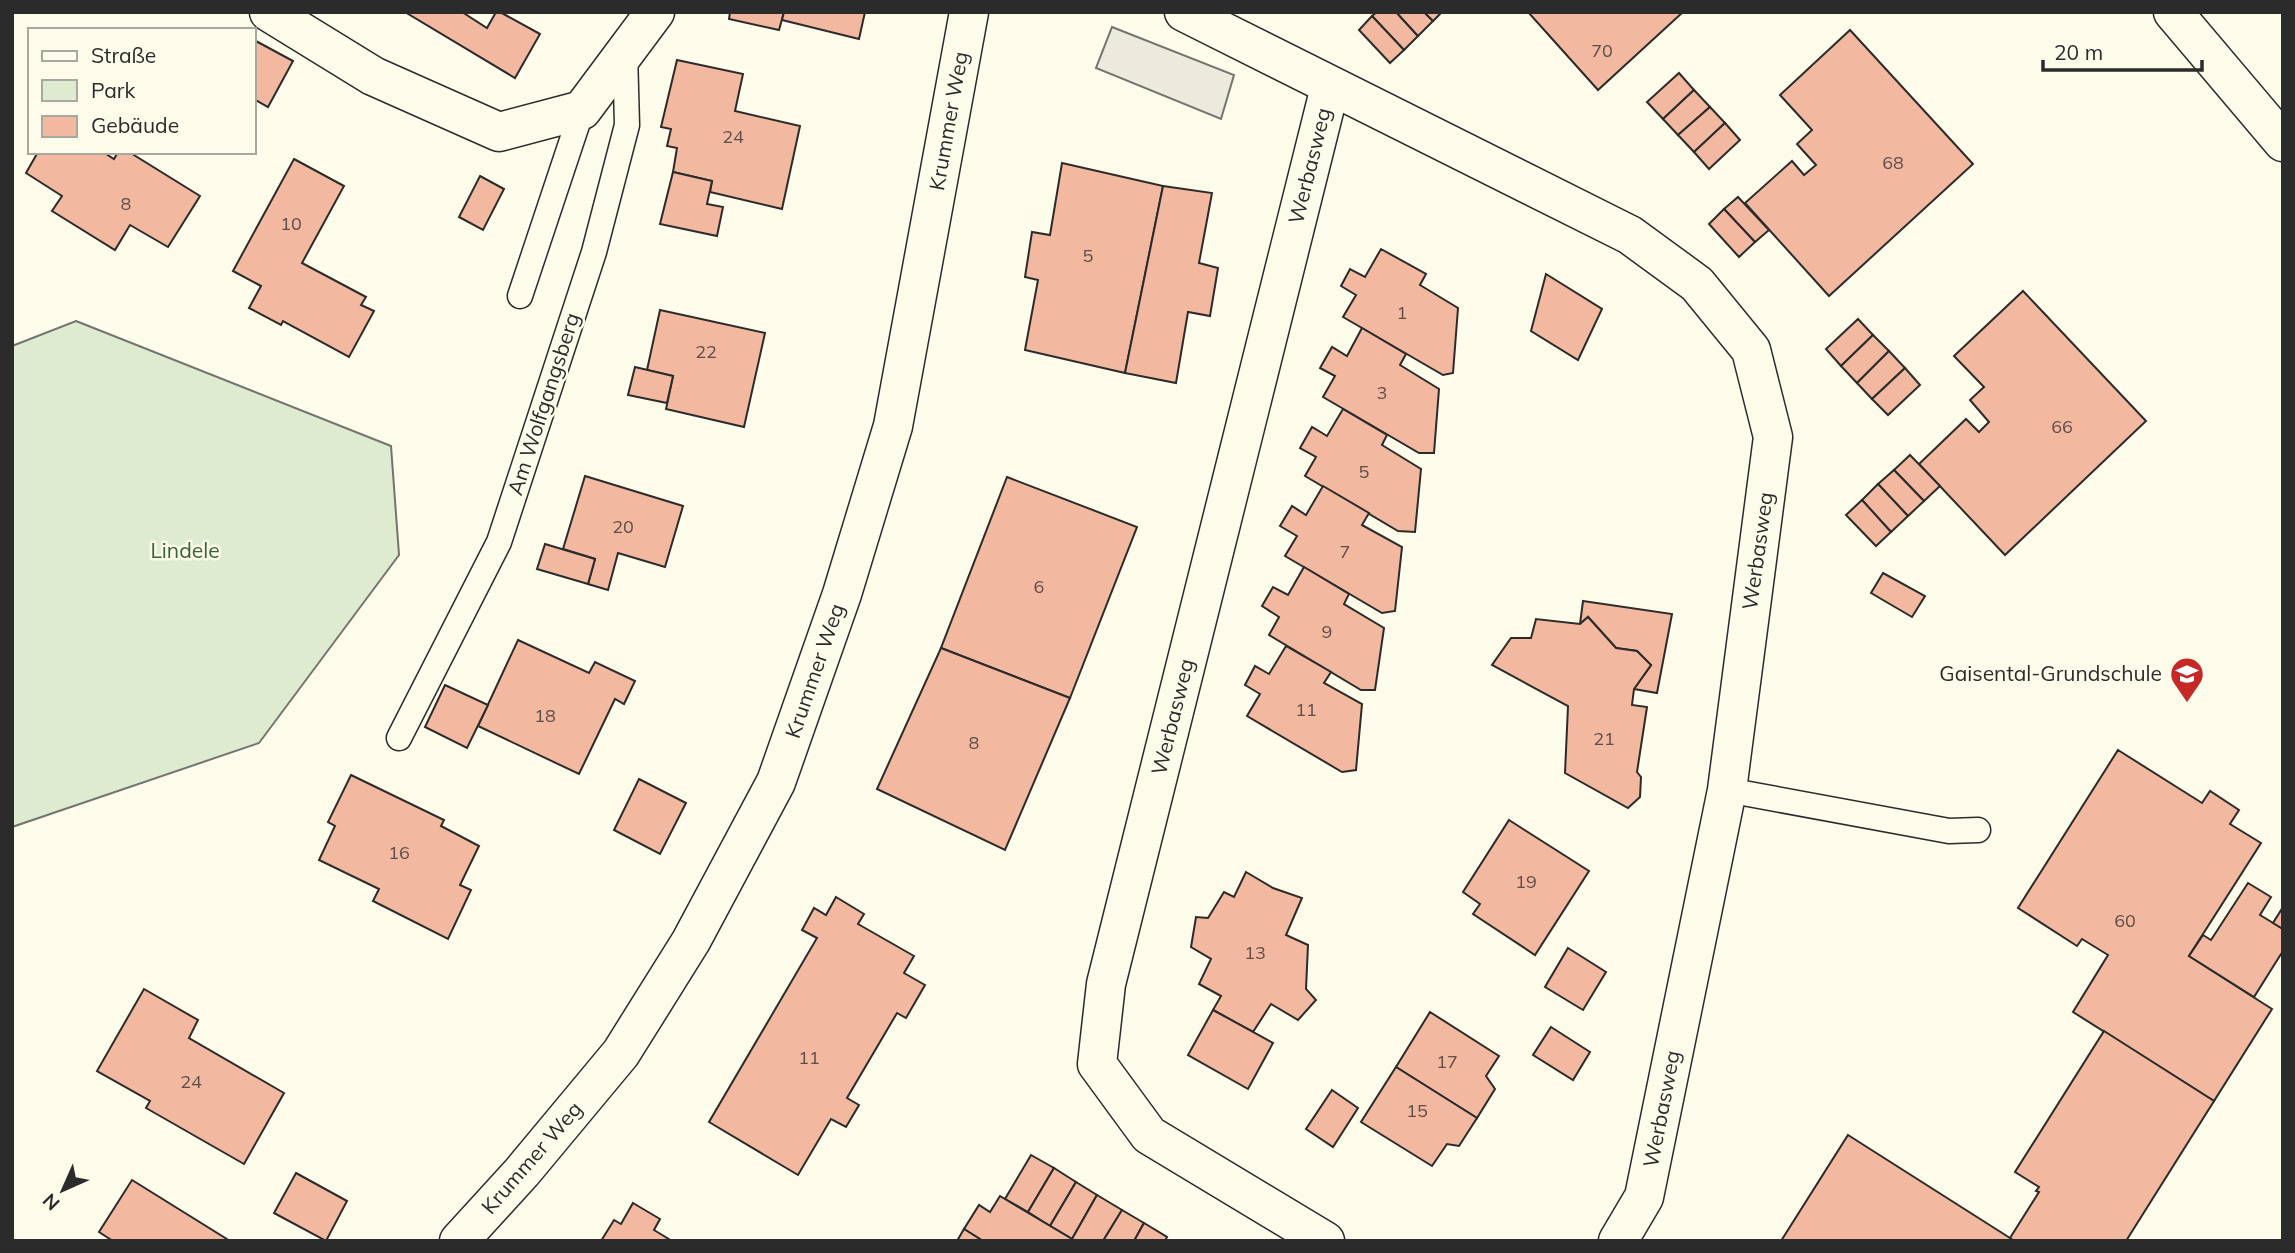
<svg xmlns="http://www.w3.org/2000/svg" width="2295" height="1253" viewBox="0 0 2295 1253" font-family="Mulish,sans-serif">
  <rect width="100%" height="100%" fill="#fdfbea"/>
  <path fill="#deebd1" stroke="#74746e" stroke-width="2" d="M76 321 391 446 399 555 259 743 12 827V346Z"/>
  <path fill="#eceadb" stroke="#74746e" stroke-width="2" d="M1112 27 1234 75 1221 119 1096 68Z"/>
  <g fill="#f2b8a0" stroke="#2b2b2b" stroke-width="2">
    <path d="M405 12H462L487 28 496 12H500L540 34 515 78Z"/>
    <path d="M730 12H784L779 30 729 19Z"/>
    <path d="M784 12H865L859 39 782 20Z"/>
    <path d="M1377 12H1396L1418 36 1404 50 1372 16Z"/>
    <path d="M1396 12H1424L1433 21 1418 36Z"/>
    <path d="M1424 12H1442L1433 21Z"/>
    <path d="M1528 12H1683L1598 90Z"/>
    <path d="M1372 16 1404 50 1390 63 1359 30Z"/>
    <path d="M1850 30 1973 164 1829 296 1745 203 1792 161 1804 175 1816 165 1797 144 1812 130 1780 95Z"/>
    <path d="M254 40 293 61 268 107 254 99Z"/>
    <path d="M677 60 743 74 735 111 800 126 782 209 710 192 712 181 673 172 677 148 667 146 671 129 661 127Z"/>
    <path d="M1679 73 1694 90 1663 119 1647 102Z"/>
    <path d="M1694 90 1710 107 1678 135 1663 119Z"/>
    <path d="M1710 107 1725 123 1694 152 1678 135Z"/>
    <path d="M1725 123 1740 140 1709 169 1694 152Z"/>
    <path d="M38 152H103L114 159 118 152H129L200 196 168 247 130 225 115 250 52 211 62 196 26 173Z"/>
    <path d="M294 159 344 186 302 263 366 297 361 305 374 311 349 357 283 321 281 325 249 308 261 286 233 271Z"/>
    <path d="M1062 163 1163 186 1125 373 1025 350 1038 280 1025 277 1032 232 1050 235Z"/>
    <path d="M673 172 712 181 707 204 723 207 717 236 660 224Z"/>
    <path d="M480 176 504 189 483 230 459 217Z"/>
    <path d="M1163 186 1212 193 1199 263 1218 268 1210 316 1188 312 1176 383 1125 373Z"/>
    <path d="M1738 197 1769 230 1755 242 1724 209Z"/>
    <path d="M1724 209 1755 242 1739 257 1709 224Z"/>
    <path d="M1381 249 1426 274 1420 285 1458 308 1453 373 1443 375 1343 317 1356 295 1341 286 1350 269 1365 277Z"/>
    <path d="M1546 274 1602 309 1578 360 1531 331Z"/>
    <path d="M2023 291 2146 421 2005 555 1919 464 1966 419 1979 432 1989 422 1970 400 1984 387 1954 356Z"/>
    <path d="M660 310 765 333 744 427 666 409 673 376 647 370Z"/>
    <path d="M1858 319 1873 335 1841 366 1826 349Z"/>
    <path d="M1362 328 1406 354 1400 365 1439 389 1434 453H1419L1323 397 1335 376 1320 368 1332 347 1347 356Z"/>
    <path d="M1873 335 1889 351 1857 383 1841 366Z"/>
    <path d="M1889 351 1905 368 1872 399 1857 383Z"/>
    <path d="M635 367 673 376 667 403 628 395Z"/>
    <path d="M1905 368 1920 385 1888 415 1872 399Z"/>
    <path d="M1343 409 1387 435 1382 445 1421 469 1415 532 1398 531 1305 476 1316 457 1300 448 1312 427 1327 436Z"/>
    <path d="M1910 455 1940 486 1924 501 1894 470Z"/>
    <path d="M1894 470 1924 501 1908 516 1878 484Z"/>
    <path d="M585 476 683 506 665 567 618 553 608 590 588 584 595 559 563 549Z"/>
    <path d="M1007 477 1137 527 1070 698 941 648Z"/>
    <path d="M1878 484 1908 516 1891 532 1862 500Z"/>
    <path d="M1323 486 1369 513 1362 525 1402 547 1395 611 1382 613 1285 556 1297 536 1280 526 1292 506 1306 515Z"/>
    <path d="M1862 500 1891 532 1876 546 1846 515Z"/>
    <path d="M545 544 595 559 588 584 537 569Z"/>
    <path d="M1304 567 1349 594 1344 604 1384 628 1375 690H1361L1269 635 1279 617 1262 606 1273 587 1288 595Z"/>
    <path d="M1883 573 1925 596 1912 617 1871 593Z"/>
    <path d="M1583 601 1672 614 1657 693 1634 689 1651 665 1637 651 1616 648 1588 617 1580 624Z"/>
    <path d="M1588 617 1616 648 1637 651 1651 665 1634 689 1632 705 1647 707 1637 772 1641 777 1640 797 1628 808 1565 773 1568 706 1492 665 1511 638H1531L1536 619 1580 624Z"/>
    <path d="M518 640 589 673 595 662 635 681 624 704 615 699 579 774 478 726Z"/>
    <path d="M1286 646 1331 672 1324 683 1362 704 1356 770 1342 772 1247 716 1260 694 1245 685 1255 666 1269 674Z"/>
    <path d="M941 648 1070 698 1005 850 877 789Z"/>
    <path d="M445 685 488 705 467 748 425 727Z"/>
    <path d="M2118 750 2202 803 2210 791 2239 810 2230 824 2261 843 2189 956 2272 1009 2214 1101 2073 1012 2108 955 2082 939 2077 946 2018 908Z"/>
    <path d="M351 775 444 820 441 826 479 846 460 885 471 890 448 939 373 901 379 889 319 860 335 826 328 822Z"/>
    <path d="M639 779 686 803 660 854 614 830Z"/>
    <path d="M1509 820 1589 871 1535 955 1473 914 1480 904 1463 892Z"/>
    <path d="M1246 872 1273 888 1302 898 1286 935 1308 945 1306 989 1316 1000 1298 1020 1271 1004 1253 1032 1213 1010 1221 996 1199 984 1211 959 1191 947 1196 917 1208 918 1224 892 1234 897Z"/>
    <path d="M2248 883 2271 897 2260 915 2283 929V955L2281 954 2254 997 2189 956 2203 935 2211 940Z"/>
    <path d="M836 897 864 914 858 924 914 956 904 973 925 985 906 1018 897 1013 847 1098 859 1105 846 1127 831 1119 798 1175 709 1122 817 938 802 930 814 908 826 915Z"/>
    <path d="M2283 907V929L2273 923Z"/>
    <path d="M1568 948 1606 972 1583 1010 1545 987Z"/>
    <path d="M144 989 198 1020 189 1038 284 1093 244 1164 146 1108 150 1101 97 1071Z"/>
    <path d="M1213 1010 1273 1043 1248 1089 1188 1055Z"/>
    <path d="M1430 1012 1499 1056 1486 1076 1495 1089 1477 1118 1396 1067Z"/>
    <path d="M1551 1027 1590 1052 1573 1080 1533 1055Z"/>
    <path d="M2104 1031 2214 1101 2126 1241H2014L2010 1238 2039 1192 2036 1191 2039 1187 2015 1172Z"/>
    <path d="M1396 1067 1477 1118 1459 1146 1447 1144 1432 1166 1361 1122Z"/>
    <path d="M1332 1090 1358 1108 1333 1147 1306 1129Z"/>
    <path d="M1848 1135 2010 1238 2014 1241H1781Z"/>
    <path d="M1031 1155 1054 1168 1028 1212 1005 1199Z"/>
    <path d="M1054 1168 1076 1182 1050 1226 1028 1212Z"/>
    <path d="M296 1173 347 1201 326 1241 274 1213Z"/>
    <path d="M132 1180 230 1241H113L99 1232Z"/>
    <path d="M1076 1182 1097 1195 1072 1239 1050 1226Z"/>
    <path d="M1097 1195 1122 1210 1103 1241H1075L1072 1239Z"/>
    <path d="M1000 1196 1072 1239 1071 1241H983L964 1229 979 1205 990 1212Z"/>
    <path d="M633 1203 660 1219 654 1230 672 1241H601L614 1220 621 1224Z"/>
    <path d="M1122 1210 1144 1223 1134 1241H1103Z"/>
    <path d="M1144 1223 1167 1237 1165 1241H1134Z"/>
    <path d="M964 1229 983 1241H957Z"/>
  </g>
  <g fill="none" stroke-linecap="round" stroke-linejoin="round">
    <g stroke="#2b2b2b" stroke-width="27">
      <g id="service">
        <path d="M520 296 582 110"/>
        <path d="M399 738 499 542 594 252 627 125 625 52"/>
        <path d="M1727 790 1949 831 1978 830"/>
      </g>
    </g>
    <g stroke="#2b2b2b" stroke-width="41">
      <g id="minor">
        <path d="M269 12 373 76 499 132 582 110 655 12"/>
        <path d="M1184 12 1630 235 1697 284 1751 350 1773 437 1727 790 1644 1197 1618 1241"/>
        <path d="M459 1241 522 1172 621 1053 691 941 776 782 842 594 893 426 969 12"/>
        <path d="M1325 1241 1149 1135 1097 1064 1106 984 1330 87"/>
      </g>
    </g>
    <g stroke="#2b2b2b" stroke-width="41">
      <path id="secondary" d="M2173 12 2283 142"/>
    </g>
    <use href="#service" stroke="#fdfbea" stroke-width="24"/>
    <use href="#minor" stroke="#fdfbea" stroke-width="38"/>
    <use href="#secondary" stroke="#fdfbea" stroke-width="38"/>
  </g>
  <defs>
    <g id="school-pin" transform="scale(1.75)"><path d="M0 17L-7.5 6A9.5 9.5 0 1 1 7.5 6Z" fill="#c62828" stroke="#fdfbea"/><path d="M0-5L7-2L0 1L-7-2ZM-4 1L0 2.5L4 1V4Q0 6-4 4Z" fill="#fff"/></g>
  </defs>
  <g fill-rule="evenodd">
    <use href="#school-pin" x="2187" y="674"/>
  </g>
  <g text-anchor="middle" stroke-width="5" stroke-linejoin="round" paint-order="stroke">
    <g font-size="18" fill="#5d4e48">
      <text x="1602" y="57">70</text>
      <text x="733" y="143">24</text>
      <text x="1893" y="169">68</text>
      <text x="126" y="210">8</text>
      <text x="291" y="230">10</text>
      <text x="1088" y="262">5</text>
      <text x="1402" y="319">1</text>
      <text x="706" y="358">22</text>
      <text x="1382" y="399">3</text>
      <text x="2062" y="433">66</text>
      <text x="1364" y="478">5</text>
      <text x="623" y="533">20</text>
      <text x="1345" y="558">7</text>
      <text x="1039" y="593">6</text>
      <text x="1327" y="638">9</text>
      <text x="1306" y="716">11</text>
      <text x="545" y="722">18</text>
      <text x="1604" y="745">21</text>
      <text x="974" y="749">8</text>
      <text x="399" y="859">16</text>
      <text x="1526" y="888">19</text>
      <text x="2125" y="927">60</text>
      <text x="1255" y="959">13</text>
      <text x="809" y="1064">11</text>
      <text x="1447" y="1068">17</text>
      <text x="191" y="1088">24</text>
      <text x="1417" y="1117">15</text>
    </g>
    <g font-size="21" fill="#2b2b2b" stroke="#fdfbea">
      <text transform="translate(949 121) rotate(-80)" y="7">Krummer Weg</text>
      <text transform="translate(1310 166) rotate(-76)" y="7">Werbasweg</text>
      <text transform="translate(544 404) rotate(-72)" y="7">Am Wolfgangsberg</text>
      <text transform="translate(1758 551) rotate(-82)" y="7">Werbasweg</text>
      <text transform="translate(815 671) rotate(-71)" y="7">Krummer Weg</text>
      <text transform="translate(1173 717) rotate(-76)" y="7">Werbasweg</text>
      <text transform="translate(1662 1109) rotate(-79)" y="7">Werbasweg</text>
      <text transform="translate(532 1158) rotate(-49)" y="7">Krummer Weg</text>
    </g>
    <g font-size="21" fill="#34623c" stroke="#fdfbea">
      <text x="185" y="558">Lindele</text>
    </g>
    <g font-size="21" fill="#2b2b2b" stroke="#fdfbea" text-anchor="end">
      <text x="2162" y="681">Gaisental-Grundschule</text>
    </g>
  </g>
  <rect width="2295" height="1253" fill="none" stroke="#2b2b2b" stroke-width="28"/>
  <rect x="28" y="28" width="228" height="126" fill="#fdfbea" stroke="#a9a89e" stroke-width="2"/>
  <rect x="42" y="51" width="35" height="10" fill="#fdfbea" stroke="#a9a89e" stroke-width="2"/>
  <text x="91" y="63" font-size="21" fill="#2b2b2b">Straße</text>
  <rect x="42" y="80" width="35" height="21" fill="#deebd1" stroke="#a9a89e" stroke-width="2"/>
  <text x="91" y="98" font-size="21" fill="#2b2b2b">Park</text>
  <rect x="42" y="116" width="35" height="21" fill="#f2b8a0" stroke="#a9a89e" stroke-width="2"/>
  <text x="91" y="133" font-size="21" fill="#2b2b2b">Gebäude</text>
  <g transform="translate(63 1190) rotate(225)" stroke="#fdfbea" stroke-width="5" paint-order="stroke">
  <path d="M0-5L12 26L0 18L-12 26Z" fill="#2b2b2b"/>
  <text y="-10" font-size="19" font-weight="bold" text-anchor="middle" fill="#2b2b2b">N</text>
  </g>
  <path d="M2043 60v10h159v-10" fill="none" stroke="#2b2b2b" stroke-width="3.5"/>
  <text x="2054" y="60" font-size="21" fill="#2b2b2b" stroke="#fdfbea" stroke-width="5" paint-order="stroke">20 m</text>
</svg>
